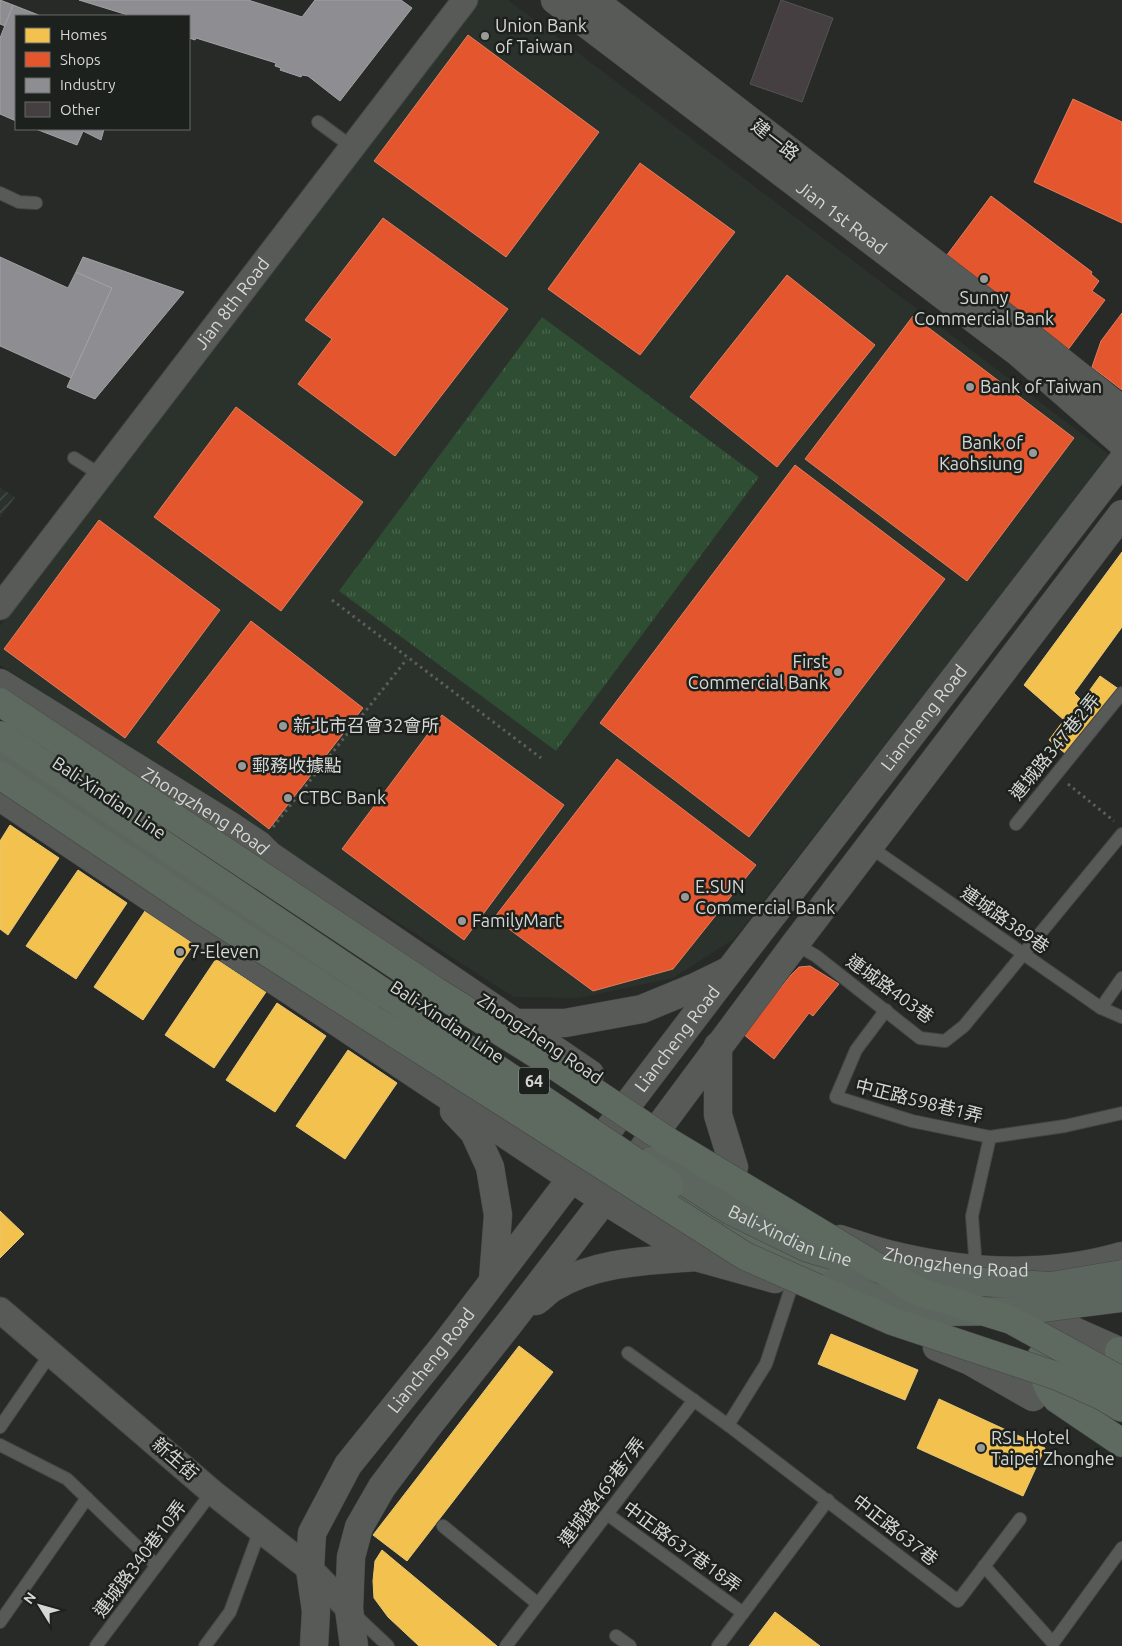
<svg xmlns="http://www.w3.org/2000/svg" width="1122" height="1646" viewBox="0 0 1122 1646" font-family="Ubuntu,'Noto Sans TC',sans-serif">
  <defs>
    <pattern id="industrial-furrows" width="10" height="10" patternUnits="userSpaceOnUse" patternTransform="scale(1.25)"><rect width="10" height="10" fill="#2b322b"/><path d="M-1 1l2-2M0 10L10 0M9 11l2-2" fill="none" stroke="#494f49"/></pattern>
    <pattern id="park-tufts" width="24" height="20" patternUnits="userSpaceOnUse" patternTransform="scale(1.25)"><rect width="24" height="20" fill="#2e4d32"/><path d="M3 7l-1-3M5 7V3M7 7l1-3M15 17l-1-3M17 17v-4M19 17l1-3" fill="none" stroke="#4b664f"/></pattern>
  </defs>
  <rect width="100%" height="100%" fill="#282a28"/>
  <path fill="#2b322b" d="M476 0H508L1110 455 734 939 673 978 579 998 514 997 157 768 0 665V626Z"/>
  <path fill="url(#industrial-furrows)" d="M0 488 15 497 0 518Z"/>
  <path fill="url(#park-tufts)" d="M542 317 759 477 556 751 339 591Z"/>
  <g fill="#f2c14e" stroke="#e9c876">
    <path d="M1122 552V627L1074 693 1082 701 1100 676 1120 690 1066 754 1049 740 1064 720 1024 685Z"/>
    <path d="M10 825 59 858 8 935 0 929V841Z"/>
    <path d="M78 870 127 903 76 979 26 946Z"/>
    <path d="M145 911 194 944 143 1020 94 987Z"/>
    <path d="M216 959 266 992 214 1068 165 1035Z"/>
    <path d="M277 1003 326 1036 275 1112 226 1080Z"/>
    <path d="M348 1050 397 1083 345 1159 296 1126Z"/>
    <path d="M0 1211 24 1234 0 1258Z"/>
    <path d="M831 1334 918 1370 905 1400 818 1364Z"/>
    <path d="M519 1346 553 1372 407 1561 373 1535Z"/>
    <path d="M939 1399 1045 1448 1023 1496 917 1448Z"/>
    <path d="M382 1550 497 1646H419L388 1617 374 1598 373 1581 375 1561Z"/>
    <path d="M775 1612 820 1646H749Z"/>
  </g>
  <g fill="#e4572e" stroke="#e07d60">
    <path d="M468 35 599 132 506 257 374 161Z"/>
    <path d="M1073 99 1122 122V223L1034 182Z"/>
    <path d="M640 163 735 232 640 355 548 289Z"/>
    <path d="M991 196 1092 272 1091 274 1099 281 1092 291 1105 300 1067 351 944 259Z"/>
    <path d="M383 218 508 309 395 456 298 384 332 339 305 320Z"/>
    <path d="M787 275 875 345 777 467 690 397Z"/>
    <path d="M1122 313V390L1092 367 1101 341Z"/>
    <path d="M913 316 1074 438 967 581 805 459Z"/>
    <path d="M236 407 363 502 281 611 154 517Z"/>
    <path d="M795 465 945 579 749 837 600 723Z"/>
    <path d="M99 520 220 610 125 738 4 649Z"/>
    <path d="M251 621 363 708 269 829 157 742Z"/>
    <path d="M442 715 564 805 464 940 342 849Z"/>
    <path d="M617 759 756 865 673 969 593 991 494 918Z"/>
    <path d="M810 966 839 984 813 1016 809 1013 774 1059 743 1034 791 975 799 967Z"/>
  </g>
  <g fill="#8d8d92" stroke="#a3a3a6">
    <path d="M0 0 13 5 5 26 0 24Z"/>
    <path d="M79 0H248L302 17 315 0H401L412 8 340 101 308 76 302 75 301 77 280 70 281 68 275 66 276 63 196 38 195 40 189 38V16H131Z"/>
    <path d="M13 5 41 16H16V121L0 114V38Z"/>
    <path d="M36 129H84L77 145Z"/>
    <path d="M84 129H104L101 140 83 131Z"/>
    <path d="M0 257 68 288 76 272 112 288 71 378 0 346Z"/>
    <path d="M83 257 184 292 95 399 67 387 112 288 76 272Z"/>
  </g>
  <path fill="#453f42" stroke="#535453" d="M781 0 833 18 802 102 750 84Z"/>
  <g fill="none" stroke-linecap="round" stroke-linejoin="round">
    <g stroke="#444644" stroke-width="14">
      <g id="service">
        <path d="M318 122 352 147"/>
        <path d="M0 193 19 202 36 203"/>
        <path d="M74 458 101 475"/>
        <path d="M1016 824 1122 693"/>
        <path d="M870 847 1101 1008 1122 1017"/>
        <path d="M795 944 816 956 920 1038 945 1041 964 1026 1122 834"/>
        <path d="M1101 1008 1122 978"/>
        <path d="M886 1010 856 1050 836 1097 912 1121 990 1137 1065 1126 1122 1113"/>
        <path d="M976 1269 972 1216 990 1137"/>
        <path d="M628 1353 728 1425 958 1601 1020 1519"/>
        <path d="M728 1425 766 1364 792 1285"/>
        <path d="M0 1427 51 1353"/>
        <path d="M0 1445 67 1479 156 1565"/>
        <path d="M607 1514 743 1613 828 1500"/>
        <path d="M443 1526 538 1604"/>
        <path d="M984 1566 1053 1643 1122 1548"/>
        <path d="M352 1612 388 1646"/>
        <path d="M0 1622 87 1498"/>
        <path d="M616 1636 630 1646"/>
        <path d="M96 1646 212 1492"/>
        <path d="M205 1646 230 1612 260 1530"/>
        <path d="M506 1646 694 1400"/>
        <path d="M718 1646 743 1613"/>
      </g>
    </g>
    <g stroke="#444644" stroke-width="27">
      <g id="minor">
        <path id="s1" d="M0 607 465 0"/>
        <path d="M0 1310 212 1492 310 1569 349 1609"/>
      </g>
    </g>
    <g stroke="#444644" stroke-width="29">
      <g id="tertiary">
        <path id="s2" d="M555 0 1019 353 1122 443"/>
        <path d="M593 0 1028 335 1122 410"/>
      </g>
    </g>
    <g stroke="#444644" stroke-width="29">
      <g id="secondary">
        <path id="s3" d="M0 683 229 825 259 845 269 855 590 1074"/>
        <path d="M0 797 604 1200 696 1257 775 1279"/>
        <path d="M517 1023H565L642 1009 693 988 726 972"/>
        <path d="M718 1046V1115L734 1167"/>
        <path d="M454 1111 474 1132 490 1167 498 1215 493 1280"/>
        <path id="s4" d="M840 1239C856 1244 872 1250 888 1254 964 1273 1046 1278 1122 1256"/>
        <path d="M536 1301C542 1297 548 1290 554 1287 596 1261 648 1261 696 1257"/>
        <path d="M1018 1304 1047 1319 1119 1351"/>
        <path d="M937 1347 970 1361 1033 1397"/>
        <path id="s5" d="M314 1646 316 1611 310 1569 312 1533 348 1465 447 1342 730 970 1122 461"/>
        <path d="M354 1646 349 1609 351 1557 359 1527 382 1487 428 1426 508 1325 622 1177 795 944 1122 514"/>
      </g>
    </g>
    <g stroke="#444644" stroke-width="29">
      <g id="motorway">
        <path d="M670 1185 690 1203 743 1235 813 1269 854 1296"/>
        <path d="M1119 1351 1122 1353"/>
        <path d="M1041 1357C1044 1374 1045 1387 1057 1399L1122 1443"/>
      </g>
    </g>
    <g stroke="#5c5e5c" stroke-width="3" stroke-dasharray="2.5 4" stroke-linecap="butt">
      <path d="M332 600 541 758"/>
      <path d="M1068 784 1114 821"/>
      <path d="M273 827 407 659"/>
    </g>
    <use href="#service" stroke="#585a58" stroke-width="12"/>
    <use href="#minor" stroke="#585a58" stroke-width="25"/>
    <use href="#tertiary" stroke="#585a58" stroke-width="28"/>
    <use href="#secondary" stroke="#585a58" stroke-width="28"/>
    <use href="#motorway" stroke="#5e695f" stroke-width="28"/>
    <g stroke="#444644" stroke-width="29" stroke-linecap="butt">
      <g id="trunk-bridge">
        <path d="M0 754 136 847 366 1000"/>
        <path id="s6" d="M652 1161 731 1211 807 1248 910 1278 1051 1286 1122 1274"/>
        <path d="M835 1282 875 1298 940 1312 1018 1311 1122 1298"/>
      </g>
    </g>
    <g stroke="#444644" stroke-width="29" stroke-linecap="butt">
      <g id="motorway-bridge">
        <path d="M0 702 434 990 557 1067 669 1142 917 1291 1011 1320 1122 1381"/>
        <path d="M0 735 670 1185"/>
        <path d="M0 775 201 910 745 1256 892 1321 1057 1376 1102 1396 1122 1408"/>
      </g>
    </g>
    <use href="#trunk-bridge" stroke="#5c665e" stroke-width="28"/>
    <use href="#motorway-bridge" stroke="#5e695f" stroke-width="28"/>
  </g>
  <g fill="#989a98" stroke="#1d211e" stroke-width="2">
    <circle cx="485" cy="36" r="5"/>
    <circle cx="984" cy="279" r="5"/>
    <circle cx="970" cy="387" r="5"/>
    <circle cx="1033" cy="453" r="5"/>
    <circle cx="838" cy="672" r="5"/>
    <circle cx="283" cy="726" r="5"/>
    <circle cx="242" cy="766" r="5"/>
    <circle cx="288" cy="798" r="5"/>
    <circle cx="685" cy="897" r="5"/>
    <circle cx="462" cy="921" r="5"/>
    <circle cx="180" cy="952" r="5"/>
    <circle cx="981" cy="1448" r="5"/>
  </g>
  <g text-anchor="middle" stroke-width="5" stroke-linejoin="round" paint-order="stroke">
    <rect fill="#1d211e" stroke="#9ea09e" stroke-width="1" x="519" y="1067.5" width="30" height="27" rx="4"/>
    <g font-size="16" font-weight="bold" fill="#d5d7d5">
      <text x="534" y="1087">64</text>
    </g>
    <g font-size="18" fill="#d5d7d5" stroke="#1d211e" text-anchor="start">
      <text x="495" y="32">Union Bank<tspan x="495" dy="21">of Taiwan</tspan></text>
      <text x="984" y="304" text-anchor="middle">Sunny<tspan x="984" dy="21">Commercial Bank</tspan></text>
      <text x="980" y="393">Bank of Taiwan</text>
      <text x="1023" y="449" text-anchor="end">Bank of<tspan x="1023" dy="21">Kaohsiung</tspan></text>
      <text x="828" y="668" text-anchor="end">First<tspan x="828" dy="21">Commercial Bank</tspan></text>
      <text x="293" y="732">新北市召會32會所</text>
      <text x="252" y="772">郵務收據點</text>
      <text x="298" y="804">CTBC Bank</text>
      <text x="695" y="893">E.SUN<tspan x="695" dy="21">Commercial Bank</tspan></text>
      <text x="472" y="927">FamilyMart</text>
      <text x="190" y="958">7-Eleven</text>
      <text x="991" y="1444">RSL Hotel<tspan x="991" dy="21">Taipei Zhonghe</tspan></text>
    </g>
    <g font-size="18" fill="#d5d7d5" stroke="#1d211e">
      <text transform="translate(775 140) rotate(38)" y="6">建一路</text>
      <text dy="6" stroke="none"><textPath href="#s2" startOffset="360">Jian 1st Road</textPath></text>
      <text dy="6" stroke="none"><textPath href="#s1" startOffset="382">Jian 8th Road</textPath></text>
      <text dy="6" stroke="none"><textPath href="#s5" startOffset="1134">Liancheng Road</textPath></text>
      <text transform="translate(1055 747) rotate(-51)" y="6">連城路347巷2弄</text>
      <text transform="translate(109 798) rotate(34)" y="6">Bali-Xindian Line</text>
      <text dy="6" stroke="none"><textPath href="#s3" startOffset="242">Zhongzheng Road</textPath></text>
      <text transform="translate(1005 920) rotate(35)" y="6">連城路389巷</text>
      <text transform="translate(890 989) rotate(36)" y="6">連城路403巷</text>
      <text transform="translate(447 1022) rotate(34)" y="6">Bali-Xindian Line</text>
      <text transform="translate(540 1039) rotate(34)" y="6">Zhongzheng Road</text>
      <text dy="6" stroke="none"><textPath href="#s5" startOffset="729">Liancheng Road</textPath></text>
      <text transform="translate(919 1101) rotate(14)" y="6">中正路598巷1弄</text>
      <text dy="6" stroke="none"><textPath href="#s6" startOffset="158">Bali-Xindian Line</textPath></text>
      <text dy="6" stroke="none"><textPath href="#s4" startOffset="119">Zhongzheng Road</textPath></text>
      <text dy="6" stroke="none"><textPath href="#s5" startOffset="324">Liancheng Road</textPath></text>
      <text transform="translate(175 1459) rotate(41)" y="6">新生街</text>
      <text transform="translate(602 1492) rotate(-53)" y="6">連城路469巷7弄</text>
      <text transform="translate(895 1530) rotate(38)" y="6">中正路637巷</text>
      <text transform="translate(682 1547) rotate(36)" y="6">中正路637巷18弄</text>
      <text transform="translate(140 1559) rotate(-53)" y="6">連城路340巷10弄</text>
    </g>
  </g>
  <rect x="15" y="15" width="175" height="115" fill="#1d211e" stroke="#676a67"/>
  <rect x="25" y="28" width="25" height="15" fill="#f2c14e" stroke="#676a67"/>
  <text x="60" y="40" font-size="15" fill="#d5d7d5">Homes</text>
  <rect x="25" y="52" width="25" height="15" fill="#e4572e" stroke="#676a67"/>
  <text x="60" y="65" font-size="15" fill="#d5d7d5">Shops</text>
  <rect x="25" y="78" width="25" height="15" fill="#8d8d92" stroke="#676a67"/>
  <text x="60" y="90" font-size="15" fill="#d5d7d5">Industry</text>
  <rect x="25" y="102" width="25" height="15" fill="#453f42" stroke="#676a67"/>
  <text x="60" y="115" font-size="15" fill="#d5d7d5">Other</text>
  <g transform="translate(40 1606) rotate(307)" stroke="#1d211e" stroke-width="4" paint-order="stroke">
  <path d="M0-4L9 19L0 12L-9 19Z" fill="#d5d7d5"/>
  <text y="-8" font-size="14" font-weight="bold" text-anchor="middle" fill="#d5d7d5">N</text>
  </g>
</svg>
